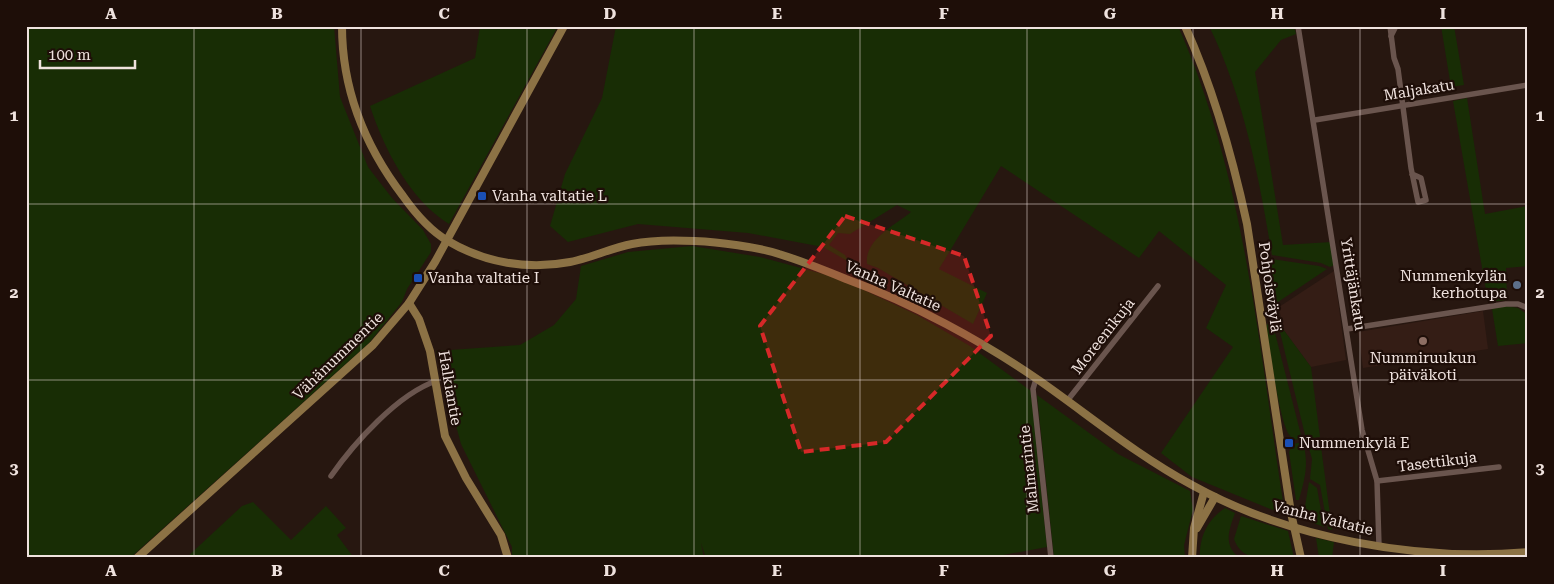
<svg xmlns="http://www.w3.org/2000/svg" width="1554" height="584" viewBox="0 0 1554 584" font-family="'Roboto Serif',serif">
  <rect width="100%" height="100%" fill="#271710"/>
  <g fill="#341d15">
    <path d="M1334 271 1346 360 1311 367 1283 329 1279 307Z"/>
    <path d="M1483 311 1488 349 1363 368 1358 332Z"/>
  </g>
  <g fill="#182d05">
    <path d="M26 26H334L340 97 368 167 392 198 423 230 431 244V252L407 289 402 302 369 343 130 558H26Z"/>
    <path d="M480 26H558L449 224C410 200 384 149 370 106L475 58Z"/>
    <path d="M616 26H1178C1246 180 1259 350 1285 515L1192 477 1161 453 1233 347 1206 328 1226 285 1159 231 1139 258 1001 166 939 269 987 293 973 324 878 268 867 264C864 240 895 225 911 212L897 205 850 234 838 233 829 245 845 255 849 262 823 247 748 233 638 224 568 242 550 226 565 174 602 98Z"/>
    <path d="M1209 26H1294L1296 34 1281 40 1255 72 1283 245 1331 242 1334 265 1330 267 1321 263 1272 255C1259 178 1244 97 1209 26Z"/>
    <path d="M1441 26H1454L1464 85 1451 87Z"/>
    <path d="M1467 98 1485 214 1528 206V266L1506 268 1507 300 1488 302 1453 101Z"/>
    <path d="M692 246 760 257 838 278 917 315 970 346 1031 391 1047 547 987 558H706L701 543 704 558H512V547L461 444 436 351 520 345 554 325 576 299 581 266 628 252Z"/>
    <path d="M1272 259 1319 266 1327 269 1272 306 1270 295Z"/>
    <path d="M1506 306 1518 308 1528 315V343L1498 346 1492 309Z"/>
    <path d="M1270 321H1272L1302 439C1298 439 1294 441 1291 437 1279 426 1270 346 1266 326Z"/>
    <path d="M1279 328 1283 329 1311 367 1320 437 1306 439Z"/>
    <path d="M1037 395 1118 454 1190 491 1193 510 1184 545 1185 558H1054Z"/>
    <path d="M1320 439 1332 530 1328 529 1320 485 1310 479 1312 459 1307 441Z"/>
    <path d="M1303 442C1309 465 1305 478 1299 500H1296L1289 452 1293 444Z"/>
    <path d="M1309 482 1317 488 1324 527 1303 519Z"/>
    <path d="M253 502 291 540 326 506 346 528 337 535 354 558H186L242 506Z"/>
    <path d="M1225 508 1235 513C1229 530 1223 544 1239 558H1200C1199 537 1208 519 1225 508Z"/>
    <path d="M1241 516 1288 531 1294 558C1271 558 1243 565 1234 539Z"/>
    <path d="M1316 538 1334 542 1332 558H1319Z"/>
  </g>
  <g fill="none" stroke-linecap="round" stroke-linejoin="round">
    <g stroke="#6a554e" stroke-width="5.5">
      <path d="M1298 26 1362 430 1377 481 1379 546"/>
      <path d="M1390 26 1394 58 1398 69 1411 168 1418 202 1426 200 1421 178 1412 174"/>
      <path d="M1391 36 1396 26"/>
      <path d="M1315 120 1528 85"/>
      <path d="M1347 329 1506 304H1518L1528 308"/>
      <path d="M1036 379 1033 389 1051 558"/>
      <path d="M1067 401 1158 286"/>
      <path d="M331 476C354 443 398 394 436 381"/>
      <path d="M1377 481 1499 467"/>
    </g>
    <g stroke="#8c7245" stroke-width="8">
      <path d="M342 26C342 90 364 145 403 196 415 213 429 230 448 241 485 263 528 270 570 262 591 258 611 248 632 244 651 240 676 240 695 241 718 242 758 247 779 254 802 261 824 270 846 279 912 303 982 341 1040 381 1090 416 1138 456 1192 485 1287 538 1419 562 1528 552"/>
      <path d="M1185 26C1214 90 1232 155 1247 224L1291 513 1301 558"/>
      <path d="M409 303 419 319 430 351 445 436 466 478 501 535 508 558"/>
      <path d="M1197 528 1215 497"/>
      <path d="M137 558 373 345 409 303 435 262 564 26"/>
      <path d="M1192 558 1194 528 1204 492"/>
    </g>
  </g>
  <path fill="#d62828" fill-opacity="0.2" stroke="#d62828" stroke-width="4" stroke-dasharray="10 6" stroke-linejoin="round" d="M845 216 964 256 991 336 886 442 801 452 760 326Z"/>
  <path fill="none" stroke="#efe2de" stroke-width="1" stroke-opacity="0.55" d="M194 26V558M361 26V558M527 26V558M694 26V558M860 26V558M1027 26V558M1193 26V558M1360 26V558M26 204H1528M26 380H1528"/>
  <g fill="#1a4fb4" stroke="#1e0e08" stroke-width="2">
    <rect x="477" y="191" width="10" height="10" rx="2.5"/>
    <rect x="413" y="273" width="10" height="10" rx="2.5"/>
    <rect x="1284" y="438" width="10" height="10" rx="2.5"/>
  </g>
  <circle fill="#5c6f8a" stroke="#1e0e08" stroke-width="2" cx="1517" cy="285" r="5"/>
  <circle fill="#8d6e63" stroke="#1e0e08" stroke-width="2" cx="1423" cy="341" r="5"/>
  <g text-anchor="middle" stroke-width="4.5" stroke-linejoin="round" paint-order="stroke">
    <g font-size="15" fill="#efe2de" stroke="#1e0e08">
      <text transform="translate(1419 90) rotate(-9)" y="5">Maljakatu</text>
      <text transform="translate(1353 284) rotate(81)" y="5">Yrittäjänkatu</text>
      <text transform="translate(893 286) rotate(24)" y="5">Vanha Valtatie</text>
      <text transform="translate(1270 287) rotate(82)" y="5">Pohjoisväylä</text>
      <text transform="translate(1103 336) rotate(-52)" y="5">Moreenikuja</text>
      <text transform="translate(338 356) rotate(-44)" y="5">Vähänummentie</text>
      <text transform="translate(450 388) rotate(80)" y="5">Halkiantie</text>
      <text transform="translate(1437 462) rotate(-7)" y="5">Tasettikuja</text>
      <text transform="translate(1029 469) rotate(-96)" y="5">Malmarintie</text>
      <text transform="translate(1323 518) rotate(14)" y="5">Vanha Valtatie</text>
    </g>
    <g font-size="15" fill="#efe2de" stroke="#1e0e08" text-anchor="start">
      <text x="492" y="201">Vanha valtatie L</text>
      <text x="1507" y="281" text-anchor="end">Nummenkylän<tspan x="1507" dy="17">kerhotupa</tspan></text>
      <text x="428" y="283">Vanha valtatie I</text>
      <text x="1423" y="363" text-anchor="middle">Nummiruukun<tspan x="1423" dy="17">päiväkoti</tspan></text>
      <text x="1299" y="448">Nummenkylä E</text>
    </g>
  </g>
  <rect width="1554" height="584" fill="none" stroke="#1e0e08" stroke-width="55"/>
  <path d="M40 60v8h95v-8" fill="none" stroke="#efe2de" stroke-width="2.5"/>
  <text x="48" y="60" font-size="15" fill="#efe2de" stroke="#1e0e08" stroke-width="4" paint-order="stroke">100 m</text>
  <rect x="28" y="28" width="1498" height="528" fill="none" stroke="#efe2de" stroke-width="2"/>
  <g font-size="16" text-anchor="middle" font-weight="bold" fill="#efe2de">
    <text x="111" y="19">A</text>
    <text x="277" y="19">B</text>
    <text x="444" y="19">C</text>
    <text x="610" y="19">D</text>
    <text x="777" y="19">E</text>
    <text x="944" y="19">F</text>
    <text x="1110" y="19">G</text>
    <text x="1277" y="19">H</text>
    <text x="1443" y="19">I</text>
    <text x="14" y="121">1</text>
    <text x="1540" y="121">1</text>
    <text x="14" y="298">2</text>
    <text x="1540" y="298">2</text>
    <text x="14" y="474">3</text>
    <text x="1540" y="474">3</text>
    <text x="111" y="576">A</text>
    <text x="277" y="576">B</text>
    <text x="444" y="576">C</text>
    <text x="610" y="576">D</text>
    <text x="777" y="576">E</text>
    <text x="944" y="576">F</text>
    <text x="1110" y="576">G</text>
    <text x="1277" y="576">H</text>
    <text x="1443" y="576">I</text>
  </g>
</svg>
